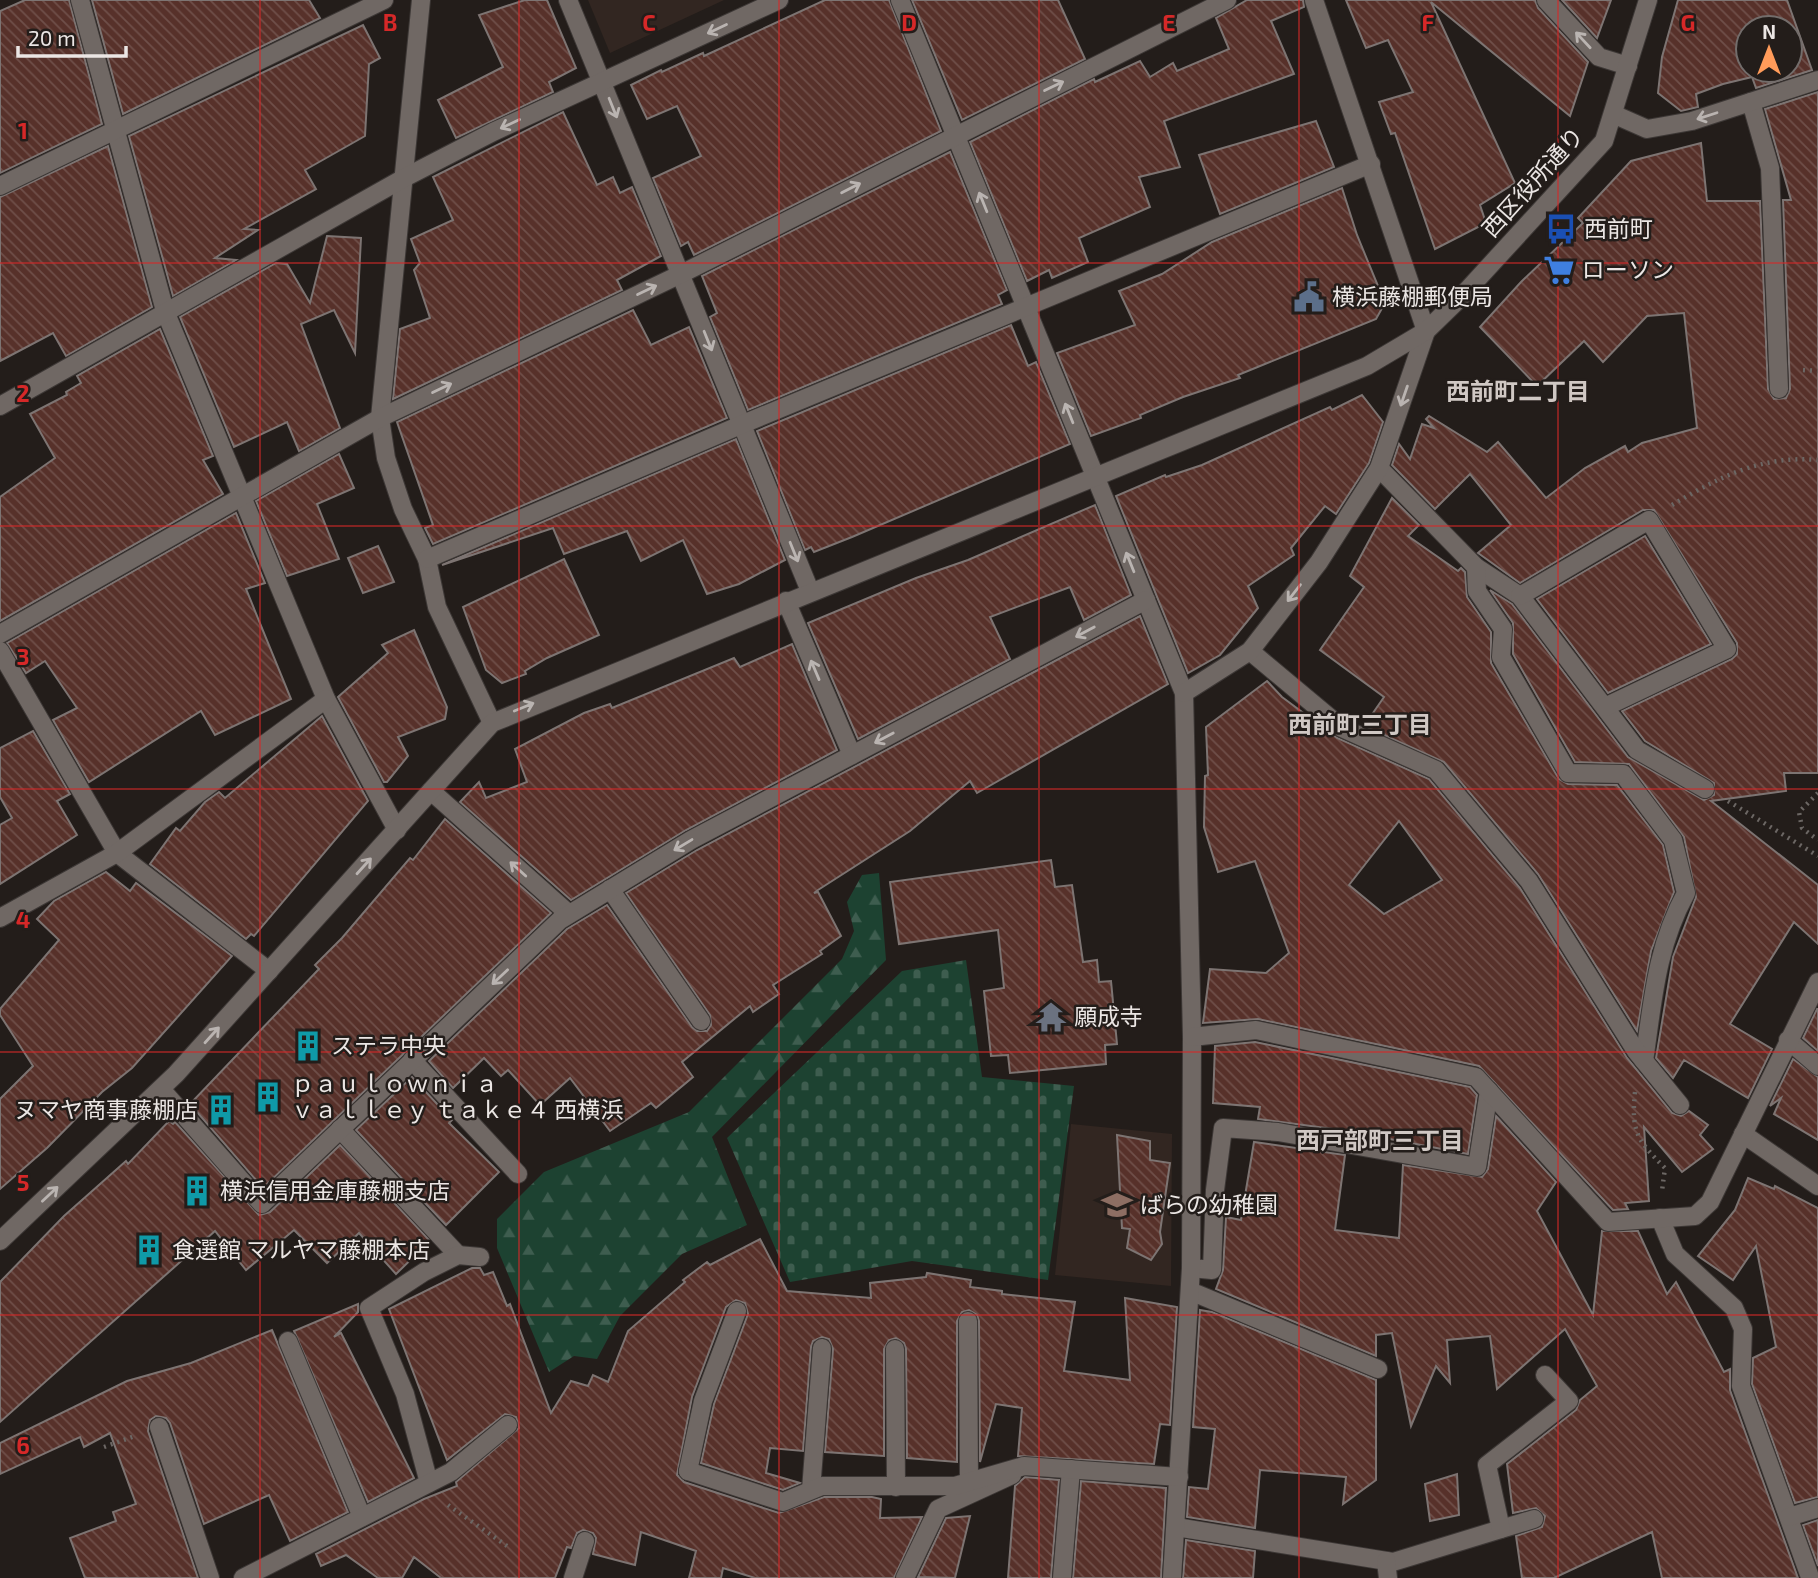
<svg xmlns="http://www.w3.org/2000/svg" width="1818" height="1578" viewBox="0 0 1818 1578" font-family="'Exo 2','Noto Sans JP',sans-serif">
  <defs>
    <pattern id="forest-firs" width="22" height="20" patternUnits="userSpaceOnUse" patternTransform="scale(1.75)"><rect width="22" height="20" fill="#1d4231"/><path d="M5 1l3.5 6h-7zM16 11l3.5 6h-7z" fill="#3e5d4f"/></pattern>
    <pattern id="cemetery-stones" width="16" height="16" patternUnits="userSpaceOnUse" patternTransform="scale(1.75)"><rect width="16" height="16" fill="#1d4231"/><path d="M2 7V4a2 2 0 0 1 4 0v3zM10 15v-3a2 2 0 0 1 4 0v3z" fill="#3e5d4f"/></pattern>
    <pattern id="building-back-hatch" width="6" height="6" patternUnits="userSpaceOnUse" patternTransform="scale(1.75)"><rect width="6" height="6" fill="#57312a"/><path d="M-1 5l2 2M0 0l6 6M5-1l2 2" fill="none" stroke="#6f4f49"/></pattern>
  </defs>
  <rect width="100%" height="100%" fill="#231d1a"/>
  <g fill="#322621">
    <path d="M588 0H724L610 53Z"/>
    <path d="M1071 1124 1172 1134 1171 1286 1055 1275Z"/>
  </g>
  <path fill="url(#forest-firs)" d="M879 873 886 960 712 1137 747 1225 682 1254 620 1316 597 1359 574 1356 549 1372 497 1248V1219L544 1172 689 1112 842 959 854 931 847 902 862 875Z"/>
  <path fill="url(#cemetery-stones)" d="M966 960 982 1077 1074 1086 1048 1280 912 1261 790 1282 727 1138 902 971Z"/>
  <g fill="url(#building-back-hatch)" stroke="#7d7472" stroke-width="2" fill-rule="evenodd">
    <path d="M25 0H69L102 124 0 173V11Z"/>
    <path d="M92 0H309L320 18 123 114Z"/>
    <path d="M525 0H547L576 68 549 82 553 92 456 138 438 100 503 67 479 15Z"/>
    <path d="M825 0H889L941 131 694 255 688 242 681 246 653 178 701 156 677 106 647 119 631 85 661 70 662 72 703 53 704 56Z"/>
    <path d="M912 0H1058L1085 59 962 120Z"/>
    <path d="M1247 0H1303L1304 7 1271 21 1294 74 1164 121 1180 167 1139 177 1150 207 1079 238 1088 262 1052 278 1049 270 1027 281 970 142 1094 79 1095 82 1140 61 1150 77 1173 63 1177 71 1229 49 1216 18Z"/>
    <path d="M1346 0H1535L1538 8 1588 62 1570 116 1431 2 1515 183 1480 205 1486 223 1435 249 1395 133 1391 134 1379 102 1413 92 1388 40 1366 48Z"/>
    <path d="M1562 0H1611L1597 38Z"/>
    <path d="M1678 0H1787L1812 70 1756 88 1752 77 1723 84 1696 94 1698 107 1681 111 1658 93 1662 57ZM1748 28H1790V70H1748Z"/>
    <path d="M363 25 380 58 369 64 365 136 305 170 316 189 244 229 258 230 215 258 236 260 173 296 129 136Z"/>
    <path d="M1818 92V773H1784L1786 791 1711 801 1818 885V944L1794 922 1730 1024 1772 1049 1748 1098 1684 1060 1673 1078 1656 1058 1673 957 1696 897 1684 837 1629 764 1575 762 1513 654V623L1490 590 1512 604 1628 757 1704 800 1714 795V783L1645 741 1622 711 1732 659 1737 654V643L1654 510H1643L1520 583 1478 553 1511 525 1470 474 1435 509 1392 465 1399 444 1410 459 1422 424 1434 428 1426 419 1429 416 1487 452 1498 442 1546 498 1585 468 1625 446 1628 452 1642 443 1697 428 1684 313 1647 316 1603 362 1584 341 1537 386 1480 327 1521 282 1583 223 1578 218 1631 161 1701 143 1707 201H1760L1768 389 1774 399 1786 398 1790 389 1783 200H1791L1765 109Z"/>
    <path d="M563 112 597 185 613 177 620 193 632 187 661 256 617 280 622 290 393 399 400 329 430 318 414 270 420 263 411 239 453 220 433 177Z"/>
    <path d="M1316 121 1334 167 1220 214 1199 155Z"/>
    <path d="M108 146 152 307 66 356 53 333 0 361V197Z"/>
    <path d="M950 152 1007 290 998 295 1002 304 748 410 710 317 717 313 702 276Z"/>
    <path d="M1342 188 1357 235 1385 303 1376 319 1238 375 1240 378 1183 397 1140 415 1141 418 1091 436 1057 353 1135 325 1119 291 1162 274 1212 242Z"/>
    <path d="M327 236 361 238 355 353 334 310 301 324 340 428 299 451 287 422 234 447 180 317 276 263 287 264 310 303Z"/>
    <path d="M633 310 651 345 689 327 727 418 433 544 425 528 433 525 397 422Z"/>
    <path d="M1011 325 1028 366 1036 362 1070 444 852 537 814 552 811 547 805 550 757 431Z"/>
    <path d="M160 329 213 456 203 460 223 494 0 621V497L55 458 30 414 67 395 66 392 81 383 77 376Z"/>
    <path d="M1362 395 1383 422 1369 463 1336 514 1325 506 1291 548 1294 555 1248 586 1258 608 1220 655 1188 673 1116 496 1165 475 1166 477 1202 465 1330 407 1332 410Z"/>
    <path d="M736 439 785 560 739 584 707 594 683 540 641 561 627 531 564 554 553 528 442 565Z"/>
    <path d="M339 454 354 488 317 504 339 559 287 576 256 501Z"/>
    <path d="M1392 498 1419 525 1408 536 1458 571 1461 568 1465 572 1467 597 1491 632V663L1559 779 1568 784 1617 785 1663 845 1674 892 1651 951 1637 1031 1538 874 1444 762 1364 726 1384 697 1320 650 1364 587 1350 576Z"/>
    <path d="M1095 505 1131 595 1084 620 1070 587 990 617 1010 659 858 739 808 623 916 578 968 560Z"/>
    <path d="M236 513 265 583 246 589 291 699 215 735 201 711 89 782 53 720 77 708 45 661 26 673 7 643Z"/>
    <path d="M1645 536 1711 644 1608 693 1537 599Z"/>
    <path d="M378 546 394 582 363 593 348 558Z"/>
    <path d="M564 559 599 635 547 658 525 671 526 674 502 683 486 670 463 607Z"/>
    <path d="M1140 616 1168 684 977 793 970 781 910 831 818 890 814 893 818 892 841 936 820 951 822 954 773 985 779 994 753 1012 750 1006 682 1062 693 1077 656 1108 651 1103 610 1131 570 1078 540 1105 508 1070 501 1076 484 1058 453 1088 429 1061 567 929 607 905 692 1027 697 1031H707L711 1025 710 1015 626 893 697 850Z"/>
    <path d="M414 630 447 707 445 719 398 737 408 756 387 782H384L338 697 388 653 382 645Z"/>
    <path d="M792 644 837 750 686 830 571 900 460 802 479 782 486 798 527 782 515 749 584 713 610 704 612 708 734 658 740 667Z"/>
    <path d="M1267 681 1282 697 1337 738 1429 779 1520 888 1627 1058 1672 1113 1681 1116 1689 1111 1708 1125 1700 1135 1713 1149 1682 1172 1644 1127 1649 1201 1625 1203 1628 1209 1613 1210 1479 1066 1258 1019 1203 1023 1210 969 1266 973 1289 953 1255 861 1218 872 1204 827 1205 776 1208 775 1206 727ZM1399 821 1442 880 1384 914 1349 885Z"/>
    <path d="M322 716 368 801 254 936 251 934 246 939 150 864 176 828 180 831 205 802 219 792 225 798Z"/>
    <path d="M33 731 70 794 57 801 77 835 0 884V825L12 818 0 797V748Z"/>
    <path d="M445 819 551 913 263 1188 190 1104 319 969 315 965 342 938 410 858 413 860Z"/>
    <path d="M1051 860 1055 887 1072 885 1083 962 1097 960 1099 982 1111 981 1117 1044 1105 1045 1106 1064 1010 1073 1008 1055 991 1056 984 991 1004 988 998 930 899 944 890 882Z"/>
    <path d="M106 872 130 891 136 883 232 956 132 1068 102 1092 47 1148 0 1189V1099L33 1066 0 1015V1009L59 940 37 919 54 901Z"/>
    <path d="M1817 1009H1818V1051L1803 1038Z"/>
    <path d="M1255 1042 1470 1087 1477 1095 1468 1154 1348 1131 1258 1119 1260 1107 1213 1103 1215 1046Z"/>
    <path d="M1793 1059 1818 1077V1140L1774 1114 1781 1098 1770 1106Z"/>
    <path d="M412 1077 452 1120 449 1123 499 1172 446 1225 356 1130Z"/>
    <path d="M1496 1116 1556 1182 1537 1211 1593 1315 1602 1231H1638L1667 1294 1676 1282 1724 1372 1730 1369V1390L1798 1578H1662L1652 1532 1554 1578H1522L1516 1536 1542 1527 1545 1516 1536 1508 1513 1513 1507 1464 1576 1410 1580 1400 1597 1386 1565 1329 1497 1389 1490 1336 1447 1340 1450 1383 1436 1366 1411 1426 1392 1333 1376 1335V1356L1216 1289 1223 1270 1226 1217 1241 1220 1254 1142 1345 1155 1335 1230 1399 1238 1403 1165 1482 1177 1488 1169Z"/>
    <path d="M169 1121 173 1124 175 1122 259 1215 270 1212 340 1145 430 1241 396 1274 359 1233 327 1263 294 1230 246 1270 215 1231 0 1422V1282L64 1216 126 1161 128 1164Z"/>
    <path d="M1117 1135 1150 1141V1160L1170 1163 1160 1232 1162 1244 1151 1260 1127 1248 1130 1229 1122 1228Z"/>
    <path d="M1748 1178 1774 1189 1775 1186 1818 1208V1497L1795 1503 1752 1384 1753 1358 1776 1347 1756 1246 1733 1280 1698 1256 1735 1210Z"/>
    <path d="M760 1239 787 1291 871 1298 870 1283 926 1277 927 1273 971 1280 970 1287 1002 1291V1294L1075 1302 1064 1371 1130 1380 1125 1298 1177 1307 1170 1425 1160 1424 1154 1464 1018 1456 1022 1408 996 1404 980 1462 979 1321 977 1315 969 1310 962 1312 957 1321V1462L907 1458 906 1349 904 1343 896 1338 889 1340 884 1349V1456L825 1452 833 1349 829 1339 822 1337 813 1341 811 1347 803 1451 770 1448 766 1473 800 1483 783 1490 701 1463 714 1404 748 1314 745 1303 736 1300 726 1307 692 1397 677 1475 684 1482 779 1513 824 1497H872L881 1499 880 1518 922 1517 894 1578H755L723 1568 721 1578H689L696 1551 641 1532 635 1565 593 1554 596 1538 593 1533 583 1530 577 1533 571 1548 567 1547 555 1578H441L414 1557 402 1578H378L346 1555 321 1566 316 1554 424 1499 457 1486 456 1482 519 1428 516 1417 505 1414 447 1460 389 1309 472 1268H480L484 1275 493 1272 507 1306 510 1304 551 1413 571 1381 588 1386 593 1375 608 1382 628 1331 685 1282 683 1280 707 1262 710 1265Z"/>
    <path d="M358 1304V1312L334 1337 341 1333 414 1478 368 1502 294 1331Z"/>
    <path d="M1200 1310 1212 1312 1376 1380V1480L1343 1504 1346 1477 1260 1470 1255 1528 1187 1517 1189 1487 1208 1489 1215 1429 1193 1427Z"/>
    <path d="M272 1330 348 1512 290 1541 269 1495 204 1524 170 1423 166 1418 156 1416 150 1420 148 1431 198 1578H85L70 1538 116 1521 113 1512 136 1504 110 1433 84 1447 80 1437 0 1474V1443L127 1381 191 1363Z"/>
    <path d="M1457 1474 1459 1515 1430 1521 1425 1484Z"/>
    <path d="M1025 1477 1059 1480 1051 1578H1008L1015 1486Z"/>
    <path d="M1081 1481 1166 1488 1161 1578H1073Z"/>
    <path d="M970 1516 955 1578 918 1577 946 1518Z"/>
    <path d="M1818 1520V1566L1803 1525Z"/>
    <path d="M1186 1540 1255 1551 1253 1578H1183Z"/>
  </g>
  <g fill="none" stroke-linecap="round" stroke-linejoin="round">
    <g stroke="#3d3836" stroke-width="20">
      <g id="lane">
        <path d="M1546 0 1599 57 1628 66"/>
        <path d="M1751 102 1770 168 1779 389"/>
        <path d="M1379 468 1476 567 1520 596 1637 750 1705 789"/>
        <path d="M1476 567 1477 591 1503 629 1501 657 1568 773 1623 774 1673 840 1686 893C1656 948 1653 1000 1644 1061"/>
        <path d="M1520 596 1649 520 1727 649 1605 707"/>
        <path d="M1250 651 1342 728 1436 770 1529 881 1636 1051 1680 1105"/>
        <path d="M610 889 701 1021"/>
        <path d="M1788 1040 1818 1066"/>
        <path d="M412 1060 518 1174"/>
        <path d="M340 1129 458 1255"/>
        <path d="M1743 1134 1818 1186"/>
        <path d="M1660 1218 1675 1254 1734 1308 1743 1329 1741 1386 1810 1577"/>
        <path d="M1191 1268 1212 1270 1215 1190 1223 1128 1278 1132 1477 1167 1489 1091"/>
        <path d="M1190 1291 1378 1369"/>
        <path d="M968 1321 969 1481"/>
        <path d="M288 1341 362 1517"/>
        <path d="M895 1349 896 1487"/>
        <path d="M159 1427 210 1578"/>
        <path d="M688 1471 703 1401 737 1311"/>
        <path d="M429 1483 405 1394 369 1308 424 1272 458 1255 480 1257"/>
        <path d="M811 1490 822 1348"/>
        <path d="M1789 1517 1818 1508"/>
        <path d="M1176 1527 1393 1562 1534 1519"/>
        <path d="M1501 1529 1487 1465 1569 1401 1545 1375"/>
        <path d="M1386 1561 1388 1578"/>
        <path d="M243 1578 451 1472 508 1425"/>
        <path d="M573 1578 585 1541"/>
        <path d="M905 1578 938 1509 1012 1475"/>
        <path d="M1062 1578 1071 1469"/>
      </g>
    </g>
    <g stroke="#3d3836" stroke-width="20">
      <g id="street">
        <path d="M80 0 165 311 326 699 397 830"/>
        <path d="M421 0 380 418 386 458 403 509 427 559 437 607 492 723"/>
        <path d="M568 0 810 591"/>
        <path d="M900 0 1184 693 1192 1037 1191 1268 1172 1578"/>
        <path d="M1613 114 1647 129 1692 121 1818 80"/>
        <path d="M0 186 384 0"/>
        <path d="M0 406 404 178 493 132 779 0"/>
        <path d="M427 559 743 424 1371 164"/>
        <path d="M786 601 852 755"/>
        <path d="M0 634 380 418 681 274 1227 0"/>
        <path d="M0 651 117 853 269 971"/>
        <path d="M1184 693 1250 651 1319 562 1379 468 1426 331 1314 0"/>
        <path d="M431 791 569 914"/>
        <path d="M0 918 117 853 326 699"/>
        <path d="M1192 1037 1256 1030 1476 1077 1608 1222 1695 1216 1710 1202 1818 982"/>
        <path d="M161 1089 262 1204 560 920 691 840 1146 600"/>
        <path d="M0 1241 176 1074 492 723 1367 366 1426 331 1461 297 1604 141 1648 0"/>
        <path d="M688 1471 783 1502 822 1486H955L1024 1466 1179 1477"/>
      </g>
    </g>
    <g stroke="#6c6764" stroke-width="4.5" stroke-dasharray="2 5" stroke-linecap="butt">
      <path d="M1803 370 1818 371"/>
      <path d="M1672 505C1719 477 1762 455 1818 460"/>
      <path d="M1818 793 1799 812 1802 828 1818 840"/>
      <path d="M1728 801 1818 856"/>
      <path d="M1635 1092C1631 1132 1637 1140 1665 1168L1662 1191"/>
      <path d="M104 1447 135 1436"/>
      <path d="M448 1505 507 1546"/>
    </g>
    <use href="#lane" stroke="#706864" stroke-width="18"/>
    <use href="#street" stroke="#706864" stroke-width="18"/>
  </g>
  <defs><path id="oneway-shaft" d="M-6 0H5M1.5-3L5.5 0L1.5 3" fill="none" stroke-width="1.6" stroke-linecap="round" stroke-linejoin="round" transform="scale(1.75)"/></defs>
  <g stroke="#bab4b1">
    <use href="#oneway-shaft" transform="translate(717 29) rotate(155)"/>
    <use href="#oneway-shaft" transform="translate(1583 40) rotate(-133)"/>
    <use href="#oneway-shaft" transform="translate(1054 86) rotate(-26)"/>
    <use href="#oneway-shaft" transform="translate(613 108) rotate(68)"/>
    <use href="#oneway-shaft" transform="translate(1707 116) rotate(162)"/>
    <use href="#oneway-shaft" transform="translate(510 124) rotate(155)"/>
    <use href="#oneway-shaft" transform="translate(851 188) rotate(-27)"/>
    <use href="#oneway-shaft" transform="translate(983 202) rotate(-112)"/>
    <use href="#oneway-shaft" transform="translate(647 290) rotate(-26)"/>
    <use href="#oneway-shaft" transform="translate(708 341) rotate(68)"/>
    <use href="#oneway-shaft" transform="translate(442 388) rotate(-26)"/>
    <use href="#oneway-shaft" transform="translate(1404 396) rotate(109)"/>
    <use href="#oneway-shaft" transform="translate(1069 413) rotate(-112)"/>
    <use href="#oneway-shaft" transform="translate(794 552) rotate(68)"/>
    <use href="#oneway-shaft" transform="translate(1130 562) rotate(-112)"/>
    <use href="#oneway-shaft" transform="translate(1294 593) rotate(128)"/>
    <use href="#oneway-shaft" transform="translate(1085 632) rotate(152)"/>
    <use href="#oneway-shaft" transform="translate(815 670) rotate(-113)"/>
    <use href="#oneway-shaft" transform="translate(524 707) rotate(-22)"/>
    <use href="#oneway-shaft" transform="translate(884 738) rotate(152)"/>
    <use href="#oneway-shaft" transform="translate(683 845) rotate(149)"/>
    <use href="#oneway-shaft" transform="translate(364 866) rotate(-48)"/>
    <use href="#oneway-shaft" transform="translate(518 869) rotate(-138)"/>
    <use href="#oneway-shaft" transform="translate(500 977) rotate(137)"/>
    <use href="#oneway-shaft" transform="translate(212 1035) rotate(-48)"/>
    <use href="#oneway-shaft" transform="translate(50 1194) rotate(-43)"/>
  </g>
  <path fill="none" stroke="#d62828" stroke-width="2" stroke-opacity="0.55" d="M260 0V1578M519 0V1578M779 0V1578M1039 0V1578M1299 0V1578M1558 0V1578M0 263H1818M0 526H1818M0 789H1818M0 1052H1818M0 1315H1818"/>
  <defs>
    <g id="bus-bare" transform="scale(2.415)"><path d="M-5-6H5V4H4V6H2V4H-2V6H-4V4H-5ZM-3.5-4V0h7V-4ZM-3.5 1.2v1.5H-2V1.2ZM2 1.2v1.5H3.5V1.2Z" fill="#1a4fb4" stroke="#231d1a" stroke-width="2.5" paint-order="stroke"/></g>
    <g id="supermarket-bare" transform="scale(2.415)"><path d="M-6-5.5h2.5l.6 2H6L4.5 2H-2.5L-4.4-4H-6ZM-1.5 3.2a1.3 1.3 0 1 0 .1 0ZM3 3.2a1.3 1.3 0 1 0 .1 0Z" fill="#3f7fe0" stroke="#231d1a" stroke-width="2.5" paint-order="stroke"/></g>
    <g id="civic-bare" transform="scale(2.415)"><path d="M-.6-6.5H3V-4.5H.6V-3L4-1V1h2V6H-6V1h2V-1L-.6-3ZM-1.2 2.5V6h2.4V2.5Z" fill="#5c6f8a" stroke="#231d1a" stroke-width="2.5" paint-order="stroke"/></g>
    <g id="temple-bare" transform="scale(2.415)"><path d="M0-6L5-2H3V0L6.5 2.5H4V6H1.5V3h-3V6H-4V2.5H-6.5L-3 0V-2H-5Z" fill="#6b7280" stroke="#231d1a" stroke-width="2.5" paint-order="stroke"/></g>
    <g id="building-bare" transform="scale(2.415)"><path d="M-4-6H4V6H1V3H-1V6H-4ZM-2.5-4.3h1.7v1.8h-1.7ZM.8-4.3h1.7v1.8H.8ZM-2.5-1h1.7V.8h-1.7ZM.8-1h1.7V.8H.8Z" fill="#0f9aa8" stroke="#231d1a" stroke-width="2.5" paint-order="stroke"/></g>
    <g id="school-bare" transform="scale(2.415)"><path d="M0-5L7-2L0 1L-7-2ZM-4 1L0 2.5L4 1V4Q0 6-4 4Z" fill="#8d6e63" stroke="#231d1a" stroke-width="2.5" paint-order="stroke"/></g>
  </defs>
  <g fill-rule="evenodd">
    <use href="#bus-bare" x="1561" y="229"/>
    <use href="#supermarket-bare" x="1559" y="270"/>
    <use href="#civic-bare" x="1309" y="297"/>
    <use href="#temple-bare" x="1051" y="1017"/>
    <use href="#building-bare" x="308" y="1046"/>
    <use href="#building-bare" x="268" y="1097"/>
    <use href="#building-bare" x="221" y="1110"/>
    <use href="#building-bare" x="197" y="1191"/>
    <use href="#school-bare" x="1117" y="1205"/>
    <use href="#building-bare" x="149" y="1250"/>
  </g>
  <g text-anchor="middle" stroke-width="5" stroke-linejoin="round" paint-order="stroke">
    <g font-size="23" fill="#ebe6e4" stroke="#231d1a">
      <text transform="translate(1533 182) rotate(-48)" y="8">西区役所通り</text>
    </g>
    <g font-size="23" fill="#ebe6e4" stroke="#231d1a" text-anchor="start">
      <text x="1584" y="237">西前町</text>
      <text x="1582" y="278">ローソン</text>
      <text x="1332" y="305">横浜藤棚郵便局</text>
      <text x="1074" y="1025">願成寺</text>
      <text x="331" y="1054">ステラ中央</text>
      <text x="291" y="1092">ｐａｕｌｏｗｎｉａ<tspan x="291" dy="26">ｖａｌｌｅｙ ｔａｋｅ４ 西横浜</tspan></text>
      <text x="198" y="1118" text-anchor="end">ヌマヤ商事藤棚店</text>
      <text x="220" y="1199">横浜信用金庫藤棚支店</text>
      <text x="1140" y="1213">ばらの幼稚園</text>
      <text x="172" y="1258">食選館 マルヤマ藤棚本店</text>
    </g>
    <g font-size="24" font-weight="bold" fill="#d0c8c4" stroke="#231d1a">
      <text x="1518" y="400">西前町二丁目</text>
      <text x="1360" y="733">西前町三丁目</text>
      <text x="1380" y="1149">西戸部町三丁目</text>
    </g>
  </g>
  <g font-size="23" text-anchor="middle" font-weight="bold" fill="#d62828" stroke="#231d1a" stroke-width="5" stroke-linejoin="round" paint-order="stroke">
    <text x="390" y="31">B</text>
    <text x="649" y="31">C</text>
    <text x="909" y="31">D</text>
    <text x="1169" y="31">E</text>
    <text x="1428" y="31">F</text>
    <text x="1688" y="31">G</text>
    <text x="23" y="139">1</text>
    <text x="23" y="402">2</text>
    <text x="23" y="665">3</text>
    <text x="23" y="928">4</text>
    <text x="23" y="1191">5</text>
    <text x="23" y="1454">6</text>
  </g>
  <g transform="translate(1769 49)"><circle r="33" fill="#231d1a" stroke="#736d6b" stroke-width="2"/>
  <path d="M0-5L12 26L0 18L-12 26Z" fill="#ff9b5a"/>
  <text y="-10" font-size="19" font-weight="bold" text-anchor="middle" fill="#ebe6e4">N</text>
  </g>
  <path d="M18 46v10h108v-10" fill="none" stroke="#ebe6e4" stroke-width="3.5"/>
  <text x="28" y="46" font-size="21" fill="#ebe6e4" stroke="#231d1a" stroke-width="5" paint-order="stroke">20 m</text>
</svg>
